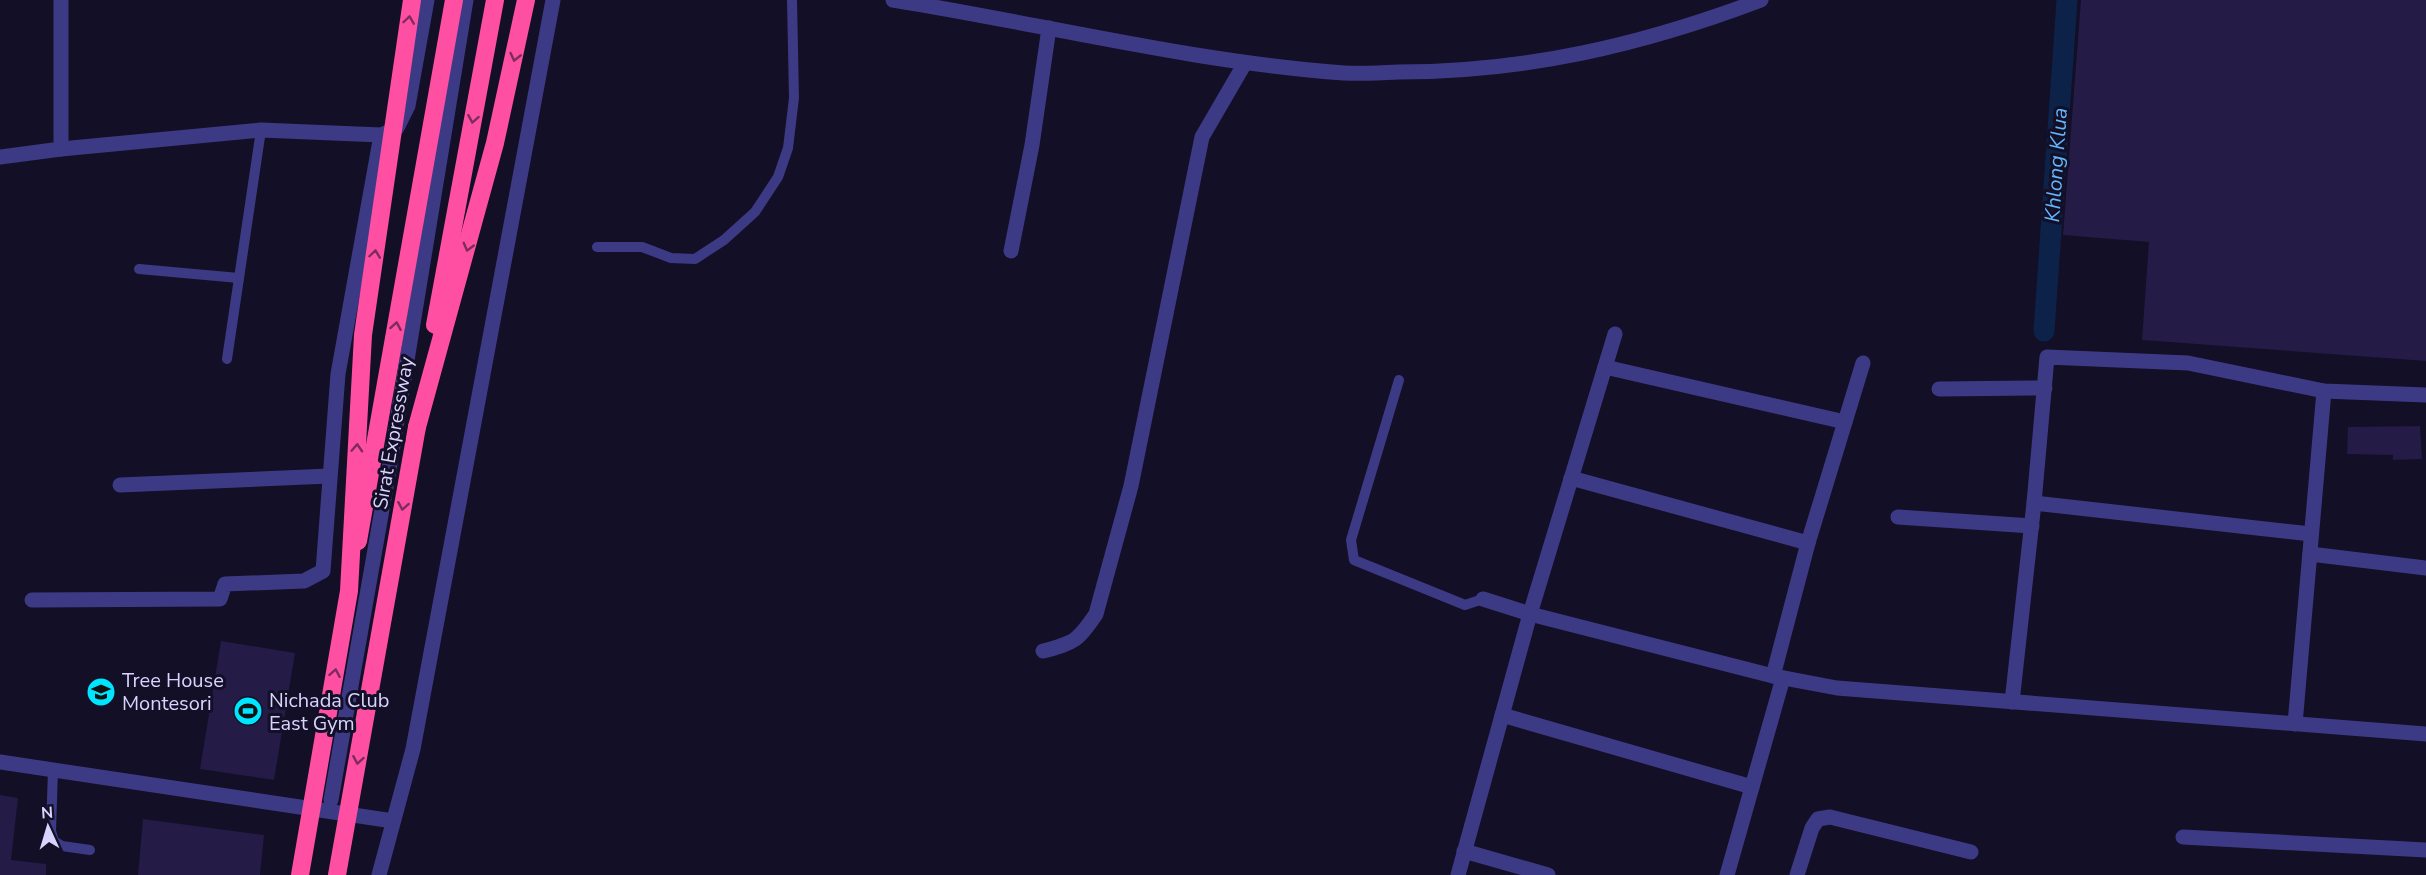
<svg xmlns="http://www.w3.org/2000/svg" width="2426" height="875" viewBox="0 0 2426 875" font-family="'Nunito Sans',sans-serif">
  <rect width="100%" height="100%" fill="#130f26"/>
  <g fill="none" stroke-linecap="round" stroke-linejoin="round">
    <path stroke="#0c2248" stroke-width="21" d="M2044 331 2067 0"/>
  </g>
  <g fill="#241b47">
    <path d="M2081 0H2426V361L2142 340 2149 242 2063 235Z"/>
    <path d="M2420 426 2422 459 2393 460V455L2347 454 2348 427Z"/>
    <path d="M221 641 295 653 274 780 200 769Z"/>
    <path d="M0 795 18 798 11 860 46 864V875H0Z"/>
    <path d="M143 819 264 835 260 875H138Z"/>
  </g>
  <g fill="none" stroke-linecap="round" stroke-linejoin="round">
    <g stroke="#3d3a85" stroke-width="10">
      <path d="M597 247H642L671 258 695 259 724 240 755 212 778 177 788 148 794 98 792 0"/>
      <path d="M139 269 239 278"/>
      <path d="M227 359 261 130"/>
      <path d="M1399 380 1351 540 1354 560 1465 605 1483 599"/>
      <path d="M53 770 51 831 54 841 62 846 90 850"/>
    </g>
    <g stroke="#3d3a85" stroke-width="15">
      <path d="M61 0V149"/>
      <path d="M893 0C1043 24 1192 62 1344 73 1362 74 1381 73 1399 72 1526 72 1642 45 1761 0"/>
      <path d="M0 157 61 149 261 130 381 135 397 128 408 106 427 0"/>
      <path d="M1011 251 1032 145 1049 28"/>
      <path d="M1605 367 1845 422"/>
      <path d="M1939 389 2045 388"/>
      <path d="M1571 478 1808 543"/>
      <path d="M120 485 329 476"/>
      <path d="M2034 503 2311 534"/>
      <path d="M1898 517 2032 526"/>
      <path d="M2310 554 2426 568"/>
      <path d="M1483 599 1530 614 1773 676 1837 688 2426 734"/>
      <path d="M32 600 220 599 225 584 304 581 323 571 338 374 381 135"/>
      <path d="M1043 651C1074 643 1078 641 1096 614L1131 486 1202 137 1245 63"/>
      <path d="M1773 676 1808 543 1863 363"/>
      <path d="M2012 702 2034 503 2047 357 2188 363 2324 391 2426 395"/>
      <path d="M1502 715 1752 787"/>
      <path d="M2295 724 2324 391"/>
      <path d="M0 762 393 821"/>
      <path d="M331 800 390 464 466 0"/>
      <path d="M2183 837 2426 850"/>
      <path d="M1464 851 1548 875"/>
      <path d="M379 875 413 749 553 0"/>
      <path d="M1458 875 1530 614 1615 334"/>
      <path d="M1727 875 1783 678"/>
      <path d="M1797 875 1812 828 1818 819 1830 817 1971 852"/>
    </g>
    <g stroke="#ff4fa3" stroke-width="18">
      <path d="M435 325 495 0"/>
      <path d="M417 427 495 143 526 0"/>
      <path d="M358 541 454 0"/>
    </g>
    <g stroke="#ff4fa3" stroke-width="18">
      <path d="M300 875 349 591 363 335 412 0"/>
      <path d="M337 875 417 427"/>
    </g>
  </g>
  <defs><path id="oneway-chevron" d="M-2-3.5L2.5 0L-2 3.5" fill="none" stroke-width="1.6" stroke-linecap="round" stroke-linejoin="round" transform="scale(1.5)"/></defs>
  <g stroke="#7d2c5e">
    <use href="#oneway-chevron" transform="translate(409 20) rotate(-82)"/>
    <use href="#oneway-chevron" transform="translate(515 57) rotate(103)"/>
    <use href="#oneway-chevron" transform="translate(473 119) rotate(100)"/>
    <use href="#oneway-chevron" transform="translate(468 247) rotate(105)"/>
    <use href="#oneway-chevron" transform="translate(375 254) rotate(-82)"/>
    <use href="#oneway-chevron" transform="translate(396 326) rotate(-80)"/>
    <use href="#oneway-chevron" transform="translate(357 448) rotate(-87)"/>
    <use href="#oneway-chevron" transform="translate(403 506) rotate(100)"/>
    <use href="#oneway-chevron" transform="translate(335 673) rotate(-80)"/>
    <use href="#oneway-chevron" transform="translate(358 760) rotate(100)"/>
  </g>
  <defs>
    <g id="school-disc" transform="scale(1.5)"><circle r="9.5" fill="#00e5ff" stroke="#130f26"/><path d="M0-5L7-2L0 1L-7-2ZM-4 1L0 2.5L4 1V4Q0 6-4 4Z" fill="#111"/></g>
    <g id="stadium-disc" transform="scale(1.5)"><circle r="9.5" fill="#00e5ff" stroke="#130f26"/><path d="M0-5a6.5 5 0 1 0 0 10a6.5 5 0 1 0 0-10ZM-3.5-1.8h7v3.6h-7Z" fill="#111"/></g>
  </defs>
  <g fill-rule="evenodd">
    <use href="#school-disc" x="101" y="692"/>
    <use href="#stadium-disc" x="248" y="711"/>
  </g>
  <g text-anchor="middle" stroke-width="6" stroke-linejoin="round" paint-order="stroke">
    <g font-size="20" fill="#d9d4ff" stroke="#130f26">
      <text transform="translate(393 433) rotate(-80)" y="7">Sirat Expressway</text>
    </g>
    <g font-size="20" fill="#d9d4ff" stroke="#130f26" text-anchor="start">
      <text x="122" y="687">Tree House<tspan x="122" dy="23">Montesori</tspan></text>
      <text x="269" y="707">Nichada Club<tspan x="269" dy="23">East Gym</tspan></text>
    </g>
    <g font-size="21" font-style="italic" fill="#62b6ff" stroke="#130f26">
      <text transform="translate(2056 165) rotate(-86)" y="7">Khlong Klua</text>
    </g>
  </g>
  <g transform="translate(48 827) rotate(356)" stroke="#130f26" stroke-width="4.5" paint-order="stroke">
  <path d="M0-4.5L10 22L0 15L-10 22Z" fill="#d9d4ff"/>
  <text y="-9" font-size="16" font-weight="bold" text-anchor="middle" fill="#d9d4ff">N</text>
  </g>
</svg>
